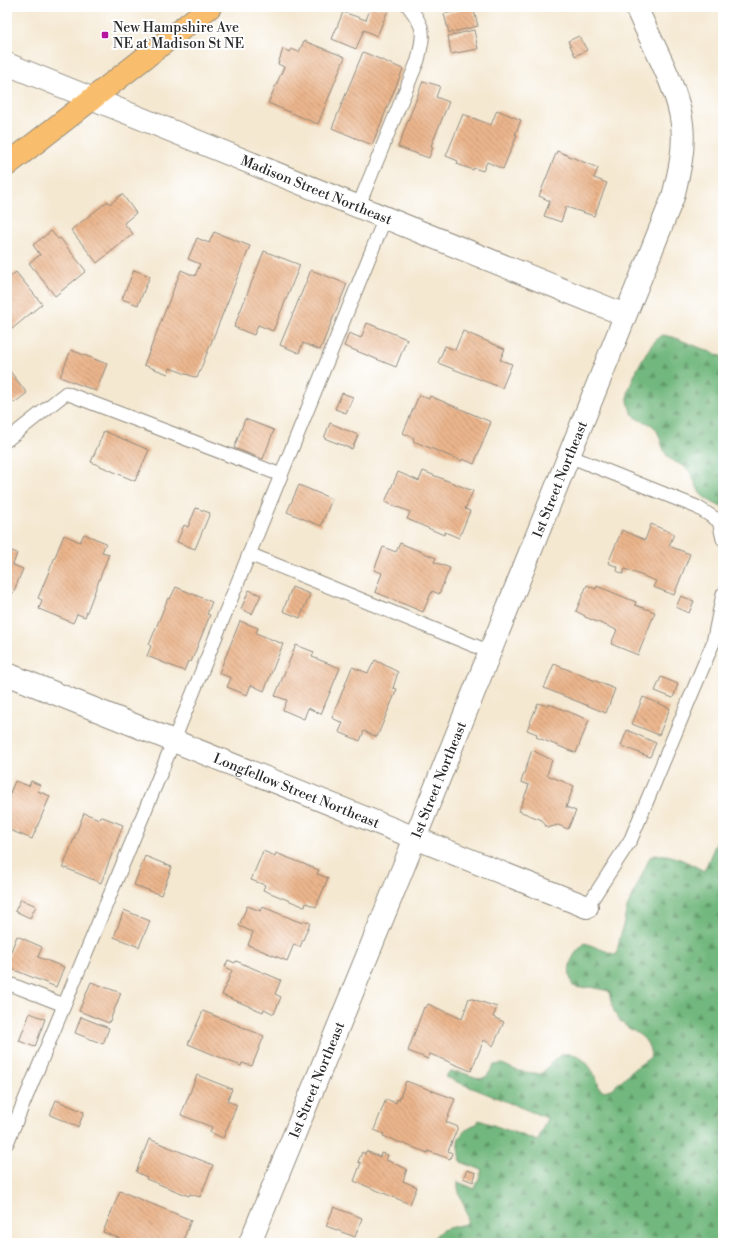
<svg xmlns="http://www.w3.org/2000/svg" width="730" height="1250" viewBox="0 0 730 1250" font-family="'Libre Bodoni',serif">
  <defs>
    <pattern id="forest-firs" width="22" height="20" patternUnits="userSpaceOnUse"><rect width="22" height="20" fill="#72b87e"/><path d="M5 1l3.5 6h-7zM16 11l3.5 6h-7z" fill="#5e9667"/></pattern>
    <pattern id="building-back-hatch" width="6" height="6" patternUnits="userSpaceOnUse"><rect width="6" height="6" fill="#ebb58c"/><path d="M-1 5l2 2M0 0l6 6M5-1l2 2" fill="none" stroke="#bf9373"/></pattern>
  </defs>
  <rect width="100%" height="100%" fill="#fff"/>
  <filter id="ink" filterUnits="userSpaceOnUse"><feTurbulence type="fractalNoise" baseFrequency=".025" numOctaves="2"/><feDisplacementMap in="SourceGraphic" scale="8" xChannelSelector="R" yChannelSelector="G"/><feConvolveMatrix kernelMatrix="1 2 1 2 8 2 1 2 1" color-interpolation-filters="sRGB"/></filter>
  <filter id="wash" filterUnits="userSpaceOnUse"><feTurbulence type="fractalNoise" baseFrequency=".012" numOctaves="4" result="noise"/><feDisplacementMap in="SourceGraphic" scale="16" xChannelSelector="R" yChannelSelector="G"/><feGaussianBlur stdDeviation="0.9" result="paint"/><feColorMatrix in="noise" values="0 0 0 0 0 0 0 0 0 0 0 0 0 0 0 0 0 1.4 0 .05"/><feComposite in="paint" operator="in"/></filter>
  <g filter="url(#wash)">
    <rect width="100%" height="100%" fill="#f4e8d1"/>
    <g fill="url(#forest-firs)" stroke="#4e7254">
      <path d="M663 335 673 337 723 357V508C716 504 705 500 700 493 695 485 693 473 685 467 681 464 673 462 669 458 661 451 662 437 655 428 647 419 636 424 630 409 629 405 627 398 628 394 631 379 649 341 663 335Z"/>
      <path d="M723 827V1243H431C440 1225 452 1229 467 1223 470 1208 456 1197 458 1182L475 1189 482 1170 461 1162 458 1140C463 1132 468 1126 477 1124L479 1120 538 1141 547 1118 445 1077 449 1072H460L481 1079 487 1076 494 1065 502 1064 518 1071 541 1074C548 1067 555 1056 565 1054 582 1050 597 1074 599 1088L603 1091 612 1089 634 1069 651 1057C649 1031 629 1034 618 1018 612 1010 611 1001 609 991L591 987 580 988 573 986C565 969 571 955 585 943L616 955 627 908 650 857C666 849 689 863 704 871Z"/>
    </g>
    <g id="blocks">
      <g fill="url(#building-back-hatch)">
        <path d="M371 7 389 8 377 36 364 30 356 49 332 39 343 12 366 20Z"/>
        <path d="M473 7 478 26 449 33 444 14Z"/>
        <path d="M474 30 478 49 451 54 448 36Z"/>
        <path d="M579 36 587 50 575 56 568 41Z"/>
        <path d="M304 41 345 57 318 124 268 103 284 67 278 64 283 49 290 52 291 49 299 52Z"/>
        <path d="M363 52 403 69 372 145 332 128Z"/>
        <path d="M423 81 440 86 436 97 449 102 431 146 433 147 429 158 398 147Z"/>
        <path d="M497 110 521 120 515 135H517L503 169 487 162 483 171 474 168 473 170 457 164 458 161 446 156 463 114 491 125Z"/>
        <path d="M557 151 598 168 594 178 607 183 594 216 566 207 561 222 544 216 550 201 539 196Z"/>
        <path d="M122 194 136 213 124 223 133 234 97 263 71 230 108 201 110 204Z"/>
        <path d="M51 231 58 239 60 238 86 271 55 296 29 263 40 255 33 245Z"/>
        <path d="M214 232 250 246 197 378 170 368 168 374 144 365 181 270 195 276 200 264 188 259 197 238 209 243Z"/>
        <path d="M264 251 300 265 273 331 258 325 254 335 234 327Z"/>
        <path d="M134 270 150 276 138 305 122 299Z"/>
        <path d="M311 270 347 284 320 350 303 343 299 353 280 345Z"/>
        <path d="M16 272 42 304 12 329 7 324V279Z"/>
        <path d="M367 323 407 339 396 367 344 346 349 333 361 338Z"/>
        <path d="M463 331 505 349 500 360 512 364 502 388 438 363 445 346 455 350Z"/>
        <path d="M71 350 107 364 96 391 60 377Z"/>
        <path d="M9 370 27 393 14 403 7 395V371Z"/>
        <path d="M342 393 353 397 346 413 335 409Z"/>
        <path d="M419 395 429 399 430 396 491 422 474 464 463 459 462 461 413 441 414 438 403 433Z"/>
        <path d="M245 419 274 430 263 459 234 448Z"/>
        <path d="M330 423 358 435 352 449 324 438Z"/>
        <path d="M104 431 149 450 135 481 91 462Z"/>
        <path d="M423 471 473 491 465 509 470 511 459 538 445 532 444 535 407 519 410 512 385 502 398 472 419 481Z"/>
        <path d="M299 485 332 499 321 526 287 512Z"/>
        <path d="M196 508 210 513 195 549 177 542 184 525 188 527Z"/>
        <path d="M651 524 674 534 669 546 690 554 674 595 653 587 656 581 625 569 623 574 617 571 618 567 608 563 622 530 645 540Z"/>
        <path d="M84 534 106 543 102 552 109 554 85 617 77 614 73 623 39 609 42 600 38 598 64 535 80 542Z"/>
        <path d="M400 543 436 558 434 562 450 568 439 594 432 591 423 612 375 592 382 573 374 570 383 547 396 552Z"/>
        <path d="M7 549 17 553 13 565 23 569 13 593 7 590Z"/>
        <path d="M587 585 596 589 597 586 636 602 635 605 655 612 638 655 611 644 617 630 585 617V616L576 611Z"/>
        <path d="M176 587 212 602 207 614 210 615 191 662 188 661 184 671 147 656 151 646 149 645 168 598 170 599Z"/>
        <path d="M292 587 310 594 300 618 283 611Z"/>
        <path d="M249 590 261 595 252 614 241 609Z"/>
        <path d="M681 596 694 601 689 613 676 607Z"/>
        <path d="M240 621 258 628 256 633 283 644 264 691 251 685 247 695 227 687 231 678 219 673Z"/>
        <path d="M296 645 314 652 312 657 340 668 321 714 308 708 304 719 283 710 287 700 275 696Z"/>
        <path d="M375 660 398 672 393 688 397 689 377 737 364 731 360 741 339 732 343 723 332 718 352 667 368 673Z"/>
        <path d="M554 664 615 689 606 713 544 688Z"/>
        <path d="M661 677 678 684 673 698 655 691Z"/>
        <path d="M643 697 670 708 659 735 632 724Z"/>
        <path d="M538 703 548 706 549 704 589 720 576 753 536 737 537 734 527 730Z"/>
        <path d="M627 730 656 743 650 757 621 746Z"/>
        <path d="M532 750 552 760 547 775 574 786 566 807 576 811 568 829 558 825 547 828 542 820 519 811 529 785 521 782Z"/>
        <path d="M15 781 29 786 31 781 40 785 38 791 50 796 32 839 7 829V800Z"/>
        <path d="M84 813 99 819 100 816 123 825 101 883 63 867Z"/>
        <path d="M263 851 275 856 276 853 319 870 317 874 328 878 316 907 306 903 305 907 263 890 265 885 251 880Z"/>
        <path d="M145 856 172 867 161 895 134 885Z"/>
        <path d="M21 899 36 906 30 918 15 911Z"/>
        <path d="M247 906 261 911 263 907 302 923 303 920 310 923 300 947 294 944 287 961 248 945 253 932 239 926Z"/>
        <path d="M124 910 150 921 139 947 114 937Z"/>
        <path d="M17 936 42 947 38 957 64 967 56 987 7 967V961Z"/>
        <path d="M228 960 235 963 236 961 281 980 275 994 281 997 274 1014 264 1009 263 1012 222 995 232 970 225 967Z"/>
        <path d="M91 982 121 993 109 1023 79 1011Z"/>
        <path d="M469 998 497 1007 493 1017 504 1022 493 1046 484 1040 471 1071 430 1054 428 1059 408 1051 424 1007 426 1008 428 1004 462 1019Z"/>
        <path d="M203 1011 264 1036 252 1066 242 1063 241 1066 188 1044Z"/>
        <path d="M30 1013 45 1019 35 1047 19 1041Z"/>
        <path d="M81 1017 109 1028 103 1044 75 1033Z"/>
        <path d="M197 1075 232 1089 227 1101 237 1105 223 1138 210 1132 212 1127 181 1115Z"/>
        <path d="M406 1081 455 1099 446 1122 458 1127 448 1151 452 1153 450 1159 428 1151V1153L383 1136 384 1134 374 1130 386 1099 396 1103 397 1099 399 1100Z"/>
        <path d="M56 1100 84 1112 78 1127 50 1115Z"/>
        <path d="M149 1139 213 1165 200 1197 190 1194 189 1196 146 1179 147 1177 136 1172Z"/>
        <path d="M366 1151 380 1157 381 1153 388 1155 386 1160 407 1169 403 1181 417 1187 410 1204 354 1181 361 1163 358 1162 362 1152 365 1154Z"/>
        <path d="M467 1170 476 1173 473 1182 463 1178Z"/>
        <path d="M120 1191 191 1220 182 1243H131L103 1232Z"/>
        <path d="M334 1207 362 1218 355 1237 326 1226Z"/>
      </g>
    </g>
  </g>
  <g filter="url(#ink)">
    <use href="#blocks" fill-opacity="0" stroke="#908a7e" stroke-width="1"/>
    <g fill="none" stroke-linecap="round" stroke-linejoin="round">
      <g stroke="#908a7e" stroke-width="15">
        <g id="lane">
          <path d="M358 207 418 60C424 33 426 29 409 7"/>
          <path d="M7 440 66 393 281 475"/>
          <path d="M569 456 697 507 719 521 723 539"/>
          <path d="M249 554 490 652"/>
          <path d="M587 907 631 839 713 643 723 594"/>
          <path d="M7 983 64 1005"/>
          <path d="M7 1143 161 772 385 218"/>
        </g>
      </g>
      <g stroke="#908a7e" stroke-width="24">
        <g id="street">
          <path id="s1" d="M7 64 625 315"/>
          <path id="s2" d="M7 674 587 907"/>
          <path id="s3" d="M250 1243 401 873 673 197C679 173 685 149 682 124 678 87 651 42 636 7"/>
        </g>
      </g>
      <g stroke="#908a7e" stroke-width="24">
        <path id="primary" d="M7 165 210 7"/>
      </g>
      <use href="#lane" stroke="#fff" stroke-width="13"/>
      <use href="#street" stroke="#fff" stroke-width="22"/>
      <use href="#primary" stroke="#f9be6d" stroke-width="22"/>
    </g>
  </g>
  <rect fill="#b5179e" stroke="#fff" stroke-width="1.5" x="101" y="31" width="8" height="8" rx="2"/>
  <g text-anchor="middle" stroke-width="4" stroke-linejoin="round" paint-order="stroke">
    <g font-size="14" fill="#2b2b2b" stroke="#fff" text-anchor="start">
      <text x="113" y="32">New Hampshire Ave<tspan x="113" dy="16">NE at Madison St NE</tspan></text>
    </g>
    <g font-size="14" fill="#2b2b2b" stroke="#fff">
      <text dy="5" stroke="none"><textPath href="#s1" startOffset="334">Madison Street Northeast</textPath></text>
      <text dy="5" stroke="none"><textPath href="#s3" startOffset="824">1st Street Northeast</textPath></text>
      <text dy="5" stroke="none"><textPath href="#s3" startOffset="500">1st Street Northeast</textPath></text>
      <text dy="5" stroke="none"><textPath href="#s2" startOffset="312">Longfellow Street Northeast</textPath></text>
      <text dy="5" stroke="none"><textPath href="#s3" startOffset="176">1st Street Northeast</textPath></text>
    </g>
  </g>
  <rect width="730" height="1250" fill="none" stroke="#fff" stroke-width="24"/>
</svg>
